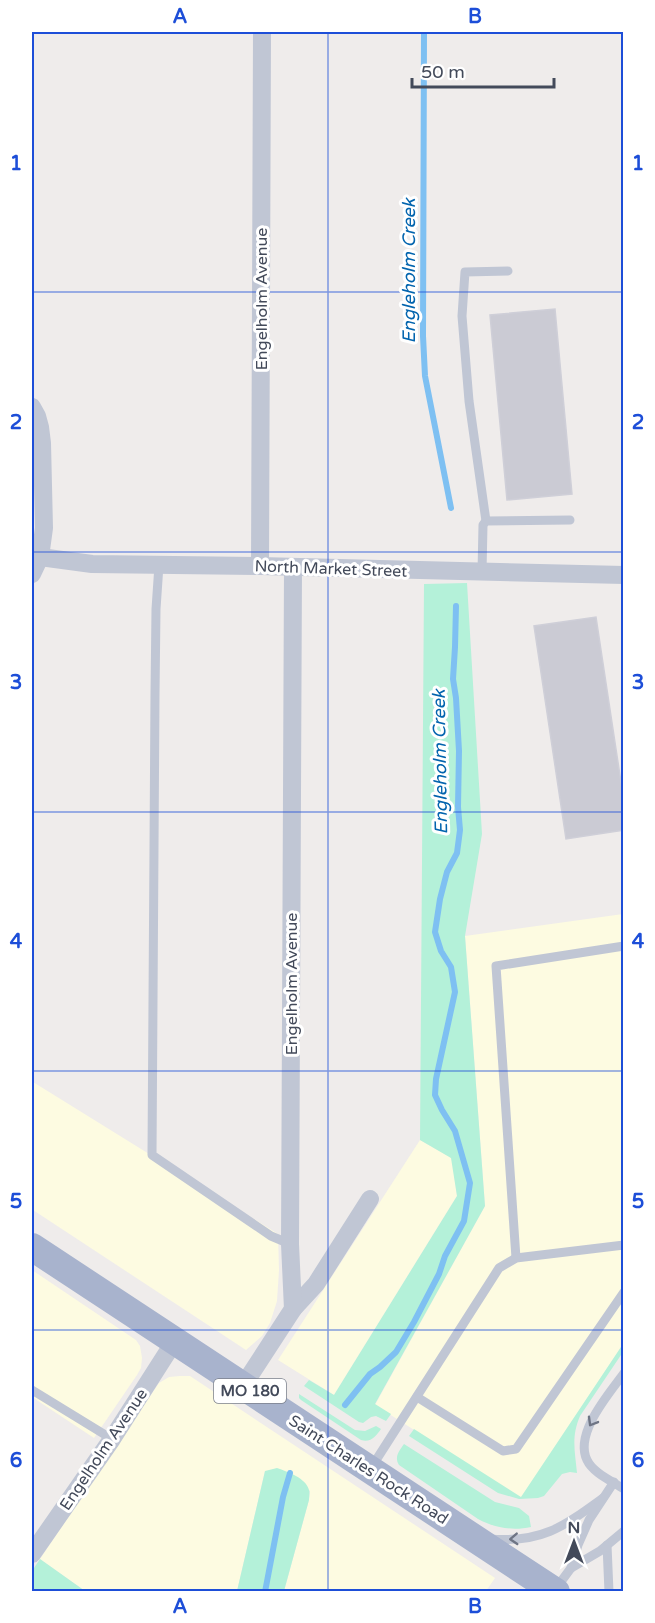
<svg xmlns="http://www.w3.org/2000/svg" width="655" height="1623" viewBox="0 0 655 1623" font-family="'Varela Round',sans-serif">
  <rect width="100%" height="100%" fill="#efeceb"/>
  <g fill="#fdfbe1">
    <path d="M623 914V1344L521 1498 375 1405 485 1206 465 936Z"/>
    <path d="M33 1082 278 1234 279 1270 277 1301 270 1323 262 1336 246 1350 33 1210Z"/>
    <path d="M420 1140 452 1158 457 1196 334 1395 278 1360Z"/>
    <path d="M32 1270 136 1340 140 1346 142 1358 141 1368 137 1375 94 1438 32 1397Z"/>
    <path d="M180 1376H190L495 1578 486 1591H284L309 1500 310 1491 265 1471 237 1591H85L40 1559 159 1383 169 1377Z"/>
  </g>
  <g fill="#b4f1d9">
    <path d="M467 583 482 834 465 936 485 1206 375 1404 391 1414 386 1421 376 1416 371 1417 363 1423 359 1422 304 1386 309 1380 334 1395 457 1196 451 1158 420 1140 424 584Z"/>
    <path d="M623 1344V1352L580 1416C571 1437 575 1451 577 1473L570 1472 562 1474 544 1496 538 1498 519 1499 498 1493 409 1436 414 1429 521 1497Z"/>
    <path d="M299 1394 355 1430 365 1431 376 1426 381 1429C376 1436 371 1443 361 1440L301 1400 299 1398Z"/>
    <path d="M404 1444 495 1502 519 1508 529 1516 531 1527C513 1531 495 1528 478 1519L399 1465C394 1457 399 1451 404 1444Z"/>
    <path d="M277 1468C288 1472 306 1478 309 1490 310 1491 309 1499 309 1500L284 1591H237L265 1471Z"/>
    <path d="M40 1559 85 1591H32V1571Z"/>
  </g>
  <g fill="none" stroke-linecap="round" stroke-linejoin="round">
    <g stroke="#7ec0f2" stroke-width="6">
      <path d="M424 32 423 336 425 376 451 508"/>
      <path d="M345 1405 370 1374 380 1367 396 1352 414 1322 439 1274 445 1256 464 1221 470 1183 455 1131 442 1110 435 1095 436 1079 455 992 451 967 441 951 435 932 440 899 447 872 457 853 460 830 458 807 459 751 456 698 453 679 455 647 456 606"/>
      <path d="M265 1592 283 1497 290 1473"/>
    </g>
  </g>
  <g fill="#cbcbd4" stroke="#cfcfd8" stroke-width="1.5">
    <path d="M555 309 572 494 507 500 490 315Z"/>
    <path d="M596 617 624 802V830L566 839 534 626Z"/>
  </g>
  <g fill="none" stroke-linecap="round" stroke-linejoin="round">
    <g stroke="#c0c6d4" stroke-width="9">
      <path d="M486 521 469 401 462 316 465 272 508 271"/>
      <path d="M159 565 156 609 155 694 152 1155 271 1236 290 1244"/>
      <path d="M482 572 483 525 486 521 570 520"/>
      <path d="M516 1258 496 966 624 946"/>
      <path d="M624 1373C609 1394 574 1433 587 1460 593 1473 612 1481 624 1489"/>
      <path d="M32 1390 112 1439"/>
      <path d="M417 1397 503 1451 516 1449 624 1292"/>
      <path d="M371 1468 499 1268 516 1258 624 1245"/>
      <path d="M490 1539C542 1543 563 1527 603 1498"/>
      <path d="M607 1545 609 1592"/>
      <path d="M571 1568 600 1551 624 1531"/>
      <path d="M557 1587 571 1568 578 1545 589 1520 614 1482"/>
    </g>
    <g stroke="#c0c6d4" stroke-width="18">
      <path d="M32 407 37 416 40 427 42 443 44 528 40 557 32 574"/>
      <path d="M40 557 92 564 260 566 624 575"/>
      <path d="M260 566 262 32"/>
      <path d="M293 1309 316 1284 370 1199"/>
      <path d="M243 1386 293 1309 290 1244 293 568"/>
      <path d="M32 1554 112 1439 174 1342"/>
    </g>
    <path stroke="#a8b3cd" stroke-width="28" d="M32 1247 556 1592"/>
  </g>
  <defs><path id="oneway-chevron" d="M-2-3.5L2.5 0L-2 3.5" fill="none" stroke-width="1.6" stroke-linecap="round" stroke-linejoin="round" transform="scale(1.5)"/></defs>
  <g stroke="#6f7585">
    <use href="#oneway-chevron" transform="translate(592 1422) rotate(120)"/>
    <use href="#oneway-chevron" transform="translate(514 1539) rotate(177)"/>
  </g>
  <path fill="none" stroke="#1d4ed8" stroke-width="1.5" stroke-opacity="0.55" d="M328 32V1592M32 292H624M32 552H624M32 812H624M32 1071H624M32 1330H624"/>
  <g text-anchor="middle" stroke-width="6" stroke-linejoin="round" paint-order="stroke">
    <rect fill="#fff" stroke="#7b808c" stroke-width="1.5" x="214" y="1379" width="72" height="24" rx="4.5"/>
    <g font-size="15" font-weight="bold" fill="#434a5a">
      <text x="250" y="1396">MO 180</text>
    </g>
    <g font-size="16" fill="#434a5a" stroke="#fff">
      <text transform="translate(261 299) rotate(-90)" y="6">Engelholm Avenue</text>
      <text transform="translate(331 568) rotate(2)" y="6">North Market Street</text>
      <text transform="translate(291 984) rotate(-90)" y="6">Engelholm Avenue</text>
      <text transform="translate(103 1449) rotate(-56)" y="6">Engelholm Avenue</text>
      <text transform="translate(369 1469) rotate(33)" y="6">Saint Charles Rock Road</text>
    </g>
    <g font-size="18" font-style="italic" fill="#0264ae" stroke="#fff">
      <text transform="translate(409 271) rotate(-90)" y="6">Engleholm Creek</text>
      <text transform="translate(440 762) rotate(-91)" y="6">Engleholm Creek</text>
    </g>
  </g>
  <rect width="655" height="1623" fill="none" stroke="#ffffff" stroke-width="66"/>
  <g transform="translate(574 1542)" stroke="#ffffff" stroke-width="4.5" paint-order="stroke">
  <path d="M0-4.5L10 22L0 15L-10 22Z" fill="#434a5a"/>
  <text y="-9" font-size="16" font-weight="bold" text-anchor="middle" fill="#434a5a">N</text>
  </g>
  <path d="M412 78v9h142v-9" fill="none" stroke="#434a5a" stroke-width="3"/>
  <text x="421" y="78" font-size="18" fill="#434a5a" stroke="#ffffff" stroke-width="4.5" paint-order="stroke">50 m</text>
  <rect x="33" y="33" width="589" height="1557" fill="none" stroke="#1d4ed8" stroke-width="2"/>
  <g font-size="20" text-anchor="middle" font-weight="bold" fill="#1d4ed8">
    <text x="180" y="23">A</text>
    <text x="475" y="23">B</text>
    <text x="16" y="170">1</text>
    <text x="638" y="170">1</text>
    <text x="16" y="429">2</text>
    <text x="638" y="429">2</text>
    <text x="16" y="689">3</text>
    <text x="638" y="689">3</text>
    <text x="16" y="948">4</text>
    <text x="638" y="948">4</text>
    <text x="16" y="1208">5</text>
    <text x="638" y="1208">5</text>
    <text x="16" y="1467">6</text>
    <text x="638" y="1467">6</text>
    <text x="180" y="1613">A</text>
    <text x="475" y="1613">B</text>
  </g>
</svg>
